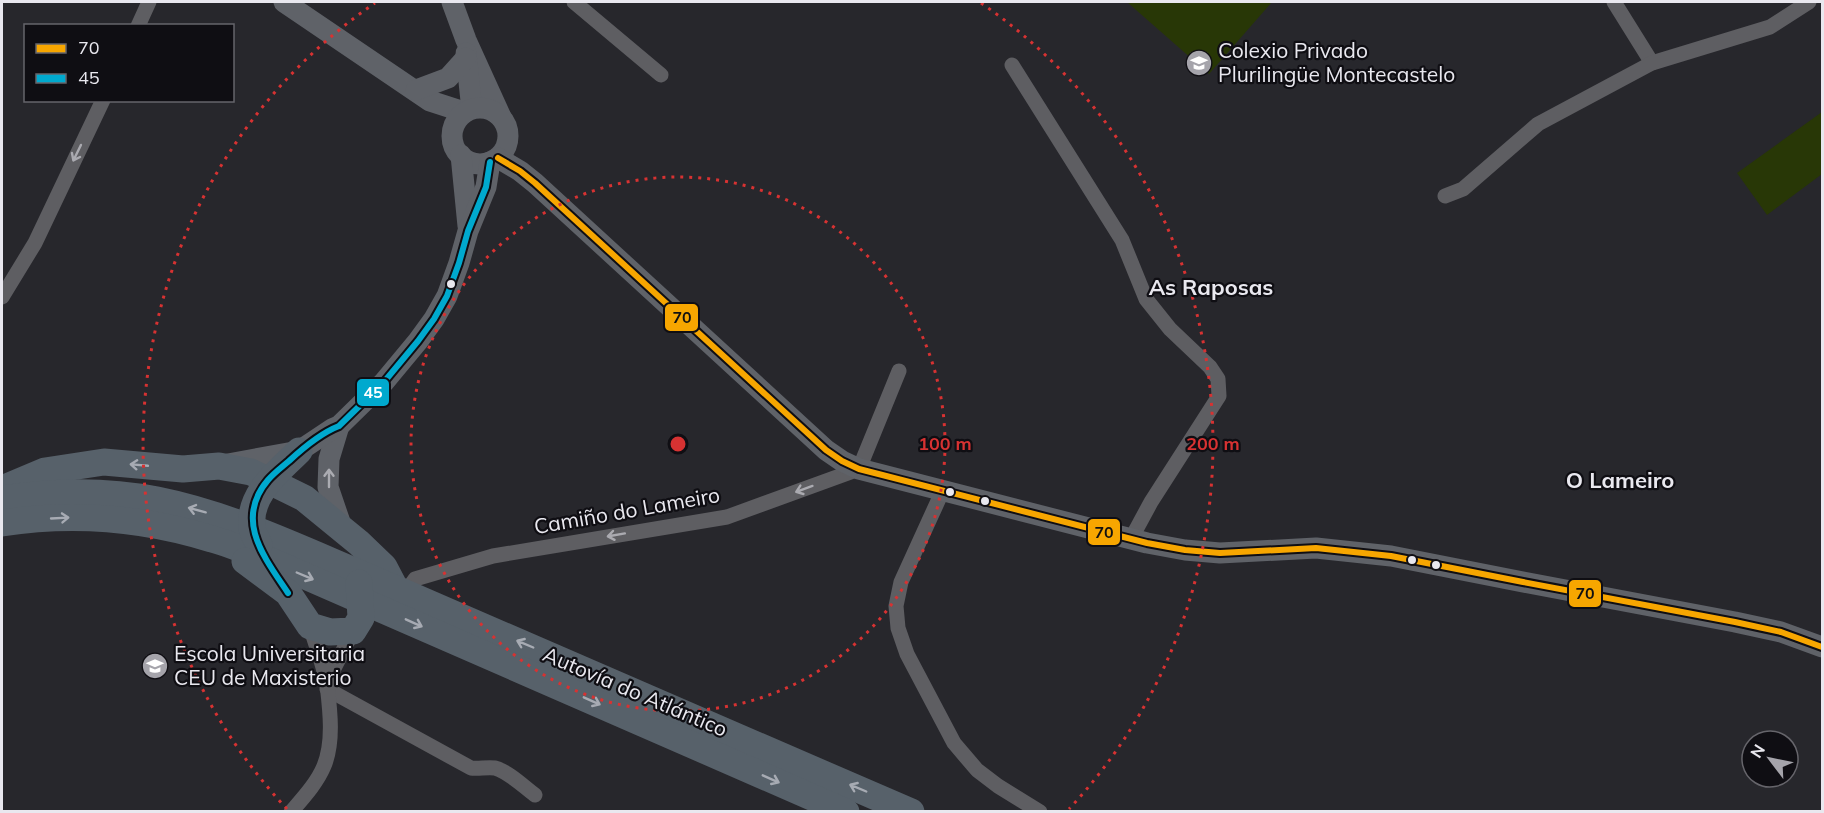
<svg xmlns="http://www.w3.org/2000/svg" width="1824" height="813" viewBox="0 0 1824 813" font-family="Mulish,sans-serif">
  <rect width="100%" height="100%" fill="#27272c"/>
  <g fill="#283706">
    <path d="M1127 2H1272L1209 74Z"/>
    <path d="M1822 112V174L1767 215 1737 173Z"/>
  </g>
  <g fill="none" stroke-linecap="round" stroke-linejoin="round">
    <g stroke="#5e5e62" stroke-width="15">
      <path d="M574 2 661 75"/>
      <path d="M1614 2 1652 63"/>
      <path d="M138 26 149 2"/>
      <path d="M1012 65 1122 240 1146 299 1170 329 1210 367 1218 379 1219 396 1151 502 1131 539"/>
      <path d="M1445 196 1463 189 1538 124 1652 63 1770 27 1809 2"/>
      <path d="M2 297 35 243 103 100"/>
      <path d="M943 490 901 582 896 606 898 628 907 654 954 743 977 770 998 786 1040 812"/>
      <path d="M405 593 415 579 493 556 727 517 859 469 899 371"/>
      <path d="M327 682 353 631"/>
      <path d="M327 689 471 768C478 769 487 767 495 768 509 772 523 786 535 795"/>
      <path d="M291 812C303 798 317 783 324 766 334 742 330 710 327 684 324 667 315 643 310 626"/>
    </g>
    <g stroke="#5f6268" stroke-width="21">
      <path d="M284 2 430 101 464 112"/>
      <path d="M452 2 466 40 501 117"/>
      <path d="M466 53 471 101 469 109"/>
      <path d="M416 90 448 78 466 58"/>
      <circle cx="480" cy="136" r="28"/>
      <path d="M461 155 468 226"/>
      <path d="M498 158 520 171 535 183 826 450 842 461 859 469 1147 543 1185 550 1220 553 1316 548 1391 556 1523 582 1735 622 1781 632 1822 647"/>
      <path d="M339 426 329 459 328 487 342 528"/>
      <path d="M228 464 299 451 332 429 339 426 384 382 418 341 434 319 447 296 459 263 468 231 486 187 490 162"/>
    </g>
    <g stroke="#57616a" stroke-width="27">
      <path d="M2 489 45 471 104 462 183 469 219 466 251 472 304 498 359 543 384 567 395 588"/>
      <path d="M2 499C52 491 106 490 157 500 227 514 293 545 359 573L911 812"/>
      <path d="M2 523C72 512 144 518 212 539 230 544 247 551 264 558L846 812"/>
      <path d="M259 545C257 540 253 533 252 528 248 494 278 472 299 451"/>
      <path d="M245 561 288 593 310 626 330 632 353 631 361 618 359 583"/>
    </g>
    <g stroke="#0f0e13" stroke-width="10">
      <path id="bus-1" d="M498 158 520 171 535 183 826 450 842 461 859 469 1147 543 1185 550 1220 553 1316 548 1391 556 1523 582 1735 622 1781 632 1822 647"/>
    </g>
    <g stroke="#0f0e13" stroke-width="10">
      <path id="bus-2" d="M288 593C264 557 234 520 268 480 274 473 282 467 289 461 303 448 321 433 339 426L384 382 418 341 434 319 447 296 459 263 468 231 486 187 490 162"/>
    </g>
    <use href="#bus-1" stroke="#f7a600" stroke-width="6"/>
    <use href="#bus-2" stroke="#00a9ce" stroke-width="6"/>
  </g>
  <defs><path id="oneway-shaft" d="M-6 0H5M1.5-3L5.5 0L1.5 3" fill="none" stroke-width="1.6" stroke-linecap="round" stroke-linejoin="round" transform="scale(1.5)"/></defs>
  <g stroke="#aaaab0">
    <use href="#oneway-shaft" transform="translate(77 153) rotate(116)"/>
    <use href="#oneway-shaft" transform="translate(804 489) rotate(160)"/>
    <use href="#oneway-shaft" transform="translate(616 535) rotate(170)"/>
  </g>
  <g stroke="#a7abb3">
    <use href="#oneway-shaft" transform="translate(139 465) rotate(-175)"/>
    <use href="#oneway-shaft" transform="translate(197 510) rotate(-165)"/>
    <use href="#oneway-shaft" transform="translate(60 518) rotate(-3)"/>
    <use href="#oneway-shaft" transform="translate(305 576) rotate(23)"/>
    <use href="#oneway-shaft" transform="translate(414 623) rotate(24)"/>
    <use href="#oneway-shaft" transform="translate(525 644) rotate(-157)"/>
    <use href="#oneway-shaft" transform="translate(592 701) rotate(24)"/>
    <use href="#oneway-shaft" transform="translate(771 779) rotate(24)"/>
    <use href="#oneway-shaft" transform="translate(858 788) rotate(-157)"/>
  </g>
  <use stroke="#abacb2" href="#oneway-shaft" transform="translate(329 478) rotate(-90)"/>
  <g fill="none" stroke="#d73232" stroke-width="3" stroke-dasharray="3 6">
    <circle cx="678" cy="444" r="267"/>
    <path d="M287 809A535 535 0 0 1 375 3M981 3A535 535 0 0 1 1069 809"/>
  </g>
  <defs>
    <g id="school-disc" transform="scale(1.35)"><circle r="9.5" fill="#a5a4ab" stroke="#0f0e13"/><path d="M0-5L7-2L0 1L-7-2ZM-4 1L0 2.5L4 1V4Q0 6-4 4Z" fill="#fff"/></g>
    <g id="university-disc" transform="scale(1.35)"><circle r="9.5" fill="#a5a4ab" stroke="#0f0e13"/><path d="M0-5L7-2L0 1L-7-2ZM-4 1L0 2.5L4 1V4Q0 6-4 4Z" fill="#fff"/></g>
  </defs>
  <g fill-rule="evenodd">
    <use href="#school-disc" x="1199" y="63"/>
    <use href="#university-disc" x="155" y="666"/>
  </g>
  <g fill="#e9e8ef" stroke="#0f0e13" stroke-width="2">
    <circle cx="451" cy="284" r="5"/>
    <circle cx="950" cy="492" r="5"/>
    <circle cx="985" cy="501" r="5"/>
    <circle cx="1412" cy="560" r="5"/>
    <circle cx="1436" cy="565" r="5"/>
  </g>
  <g text-anchor="middle" stroke-width="4.5" stroke-linejoin="round" paint-order="stroke">
    <g font-size="21" fill="#e9e8ef" stroke="#0f0e13" text-anchor="start">
      <text x="1218" y="58">Colexio Privado<tspan x="1218" dy="24">Plurilingüe Montecastelo</tspan></text>
      <text x="174" y="661">Escola Universitaria<tspan x="174" dy="24">CEU de Maxisterio</tspan></text>
    </g>
    <g font-size="21" fill="#e9e8ef" stroke="#0f0e13">
      <text transform="translate(627 511) rotate(-10)" y="7">Camiño do Lameiro</text>
      <text transform="translate(635 692) rotate(23)" y="7">Autovía do Atlántico</text>
    </g>
    <g font-size="22" font-weight="bold" fill="#e9e8ef" stroke="#0f0e13">
      <text x="1211" y="295">As Raposas</text>
      <text x="1620" y="488">O Lameiro</text>
    </g>
  </g>
  <circle cx="678" cy="444" r="9" fill="#d73232" stroke="#0f0e13" stroke-width="3"/>
  <g font-size="18" text-anchor="middle" font-weight="bold" fill="#d73232" stroke="#0f0e13" stroke-width="4.5" stroke-linejoin="round" paint-order="stroke">
    <text x="945" y="450">100 m</text>
    <text x="1213" y="450">200 m</text>
  </g>
  <g stroke="#0f0e13" stroke-width="2">
    <rect x="664" y="303" width="35" height="29" rx="6" fill="#f7a600"/>
    <rect x="356" y="378" width="34" height="29" rx="6" fill="#00a9ce"/>
    <rect x="1087" y="518" width="34" height="28" rx="6" fill="#f7a600"/>
    <rect x="1568" y="579" width="34" height="29" rx="6" fill="#f7a600"/>
  </g>
  <g font-size="16" text-anchor="middle" font-weight="bold" fill="#fff">
    <text x="373" y="398">45</text>
  </g>
  <g font-size="16" text-anchor="middle" font-weight="bold" fill="#111">
    <text x="682" y="323">70</text>
    <text x="1104" y="538">70</text>
    <text x="1585" y="599">70</text>
  </g>
  <rect width="1824" height="813" fill="none" stroke="#e9e8ef" stroke-width="6"/>
  <rect x="24" y="24" width="210" height="78" fill="#0f0e13" stroke="#66656b" stroke-width="1.5"/>
  <rect x="36" y="44" width="30" height="9" fill="#f7a600" stroke="#66656b" stroke-width="1.5"/>
  <text x="78" y="54" font-size="18" fill="#e9e8ef">70</text>
  <rect x="36" y="74" width="30" height="9" fill="#00a9ce" stroke="#66656b" stroke-width="1.5"/>
  <text x="78" y="84" font-size="18" fill="#e9e8ef">45</text>
  <g transform="translate(1770 759) rotate(302)"><circle r="28" fill="#0f0e13" stroke="#66656b" stroke-width="1.5"/>
  <path d="M0-4.5L10 22L0 15L-10 22Z" fill="#a5a4ab"/>
  <text y="-9" font-size="16" font-weight="bold" text-anchor="middle" fill="#e9e8ef">N</text>
  </g>
</svg>
